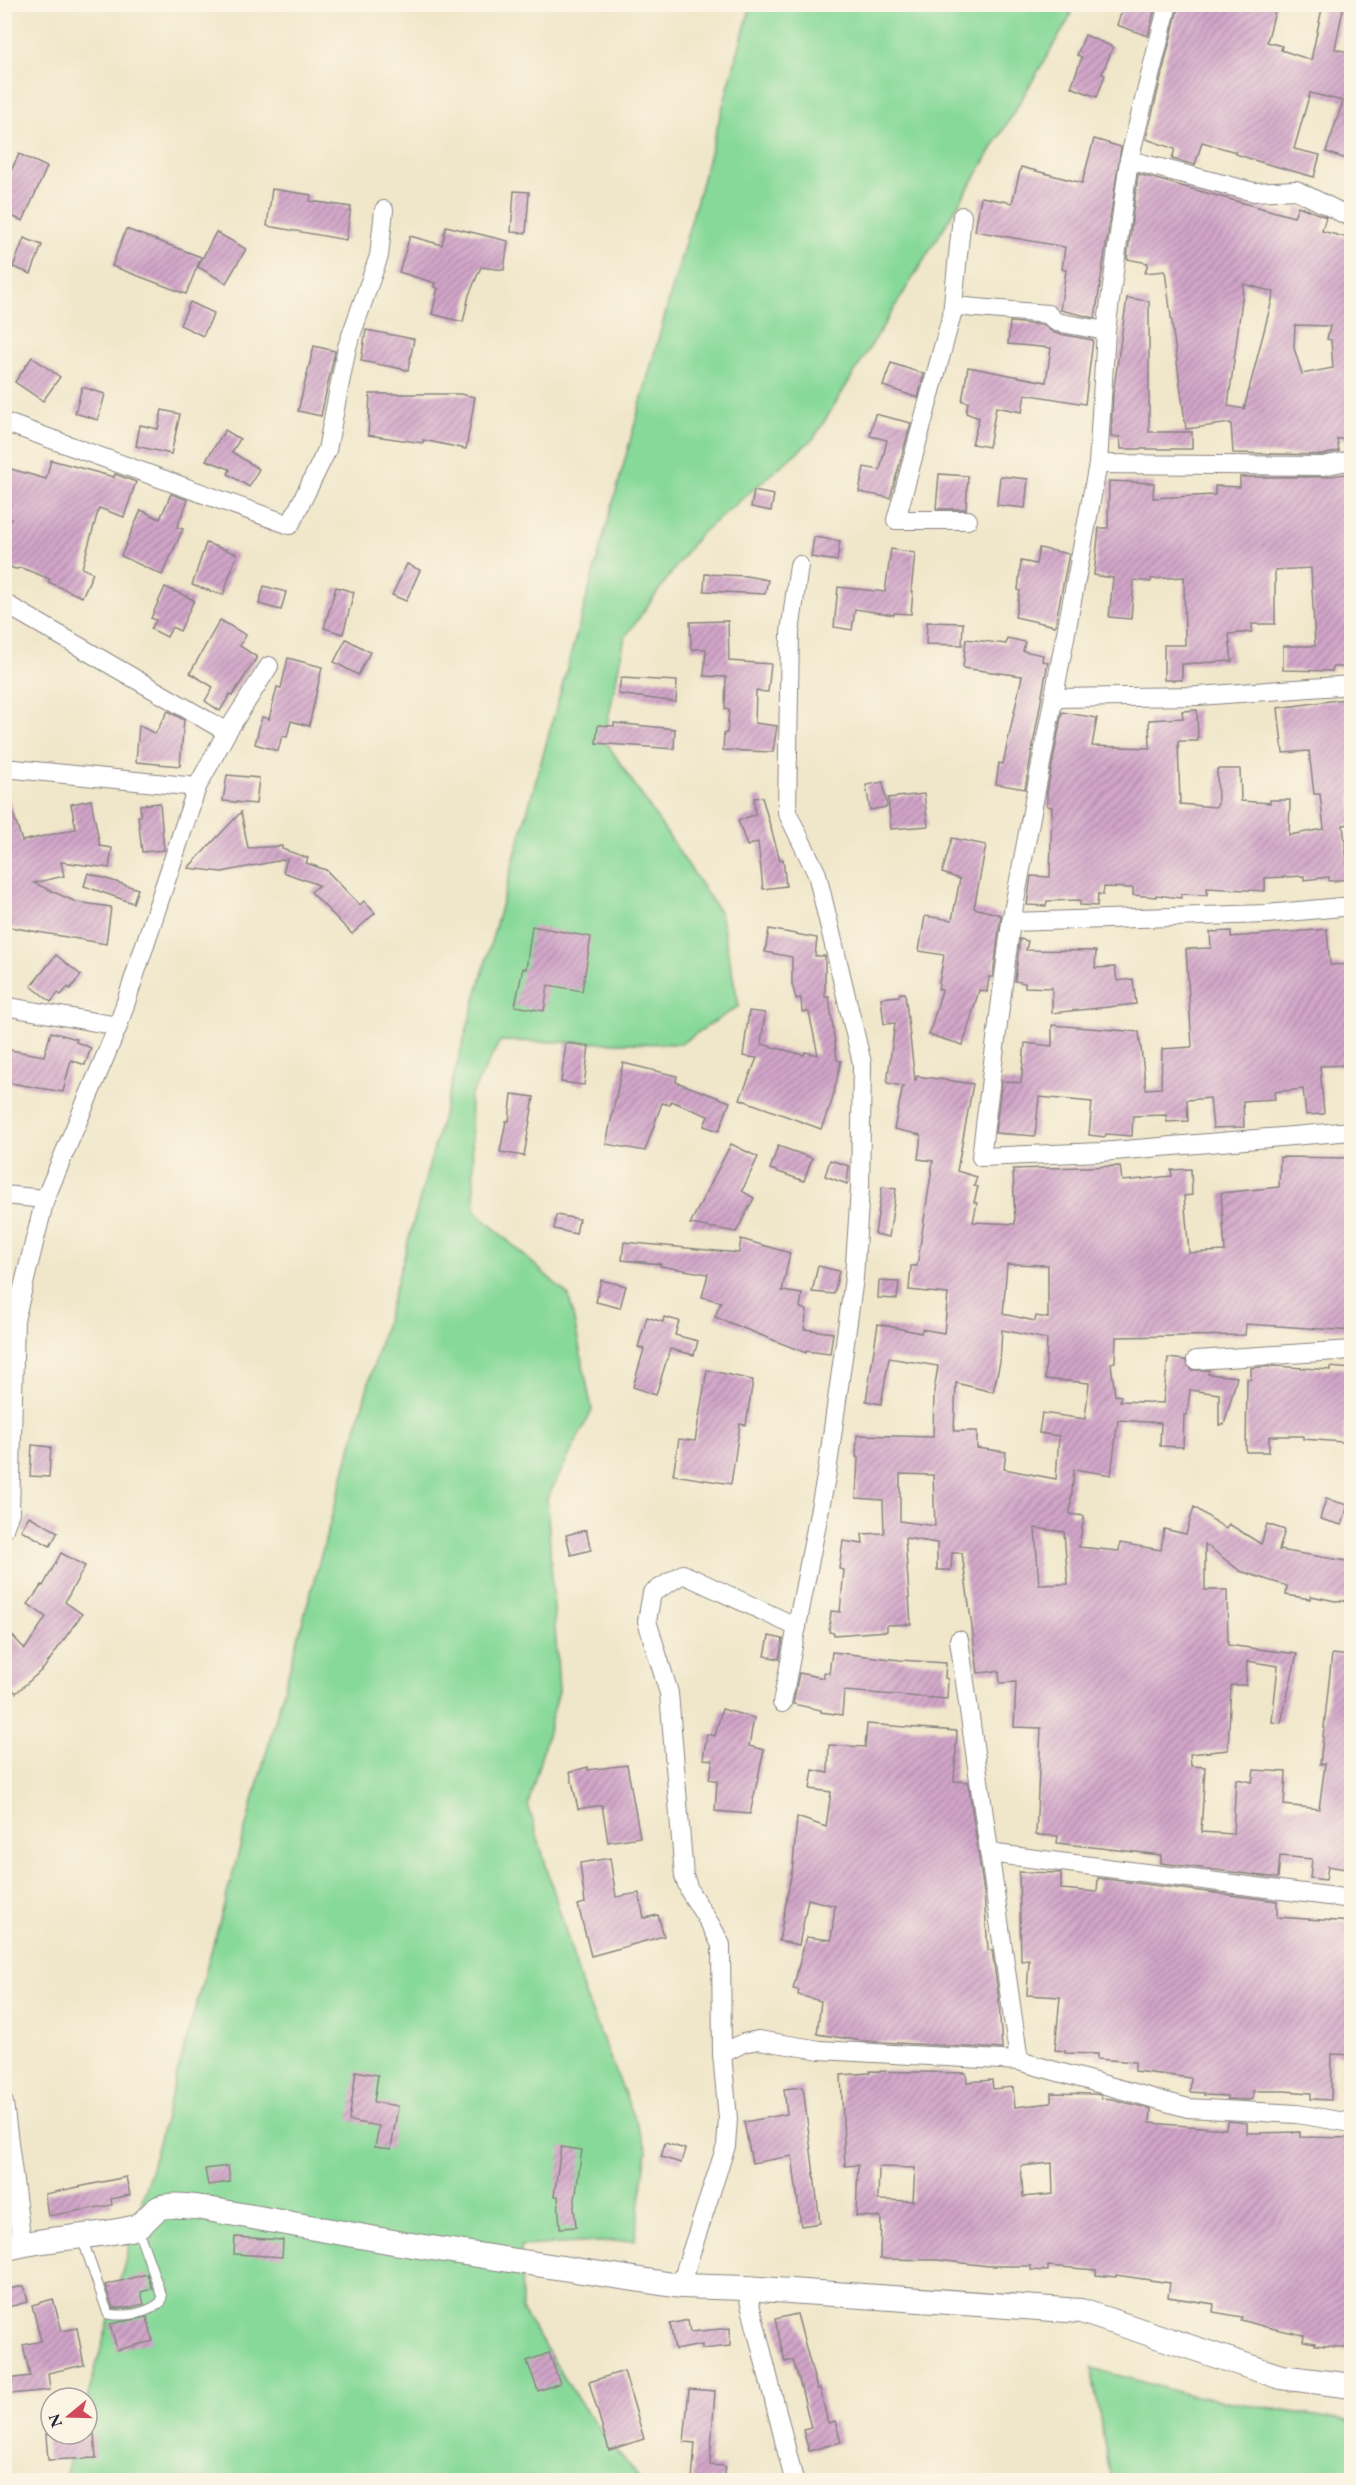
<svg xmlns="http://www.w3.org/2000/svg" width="1356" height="2485" viewBox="0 0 1356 2485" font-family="'EB Garamond',serif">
  <defs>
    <pattern id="building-hatch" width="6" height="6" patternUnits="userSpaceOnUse" patternTransform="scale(1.5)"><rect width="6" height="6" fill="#d2a5c9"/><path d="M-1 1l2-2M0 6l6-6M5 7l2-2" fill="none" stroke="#aa86a4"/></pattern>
  </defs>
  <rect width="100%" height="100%" fill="#fcf5e5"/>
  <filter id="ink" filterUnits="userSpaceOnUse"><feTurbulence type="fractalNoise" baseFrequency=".0167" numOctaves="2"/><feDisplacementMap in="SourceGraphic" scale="12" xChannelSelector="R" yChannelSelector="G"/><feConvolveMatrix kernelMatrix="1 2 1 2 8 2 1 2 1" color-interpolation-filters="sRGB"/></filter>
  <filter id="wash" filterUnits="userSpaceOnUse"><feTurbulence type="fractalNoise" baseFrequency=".008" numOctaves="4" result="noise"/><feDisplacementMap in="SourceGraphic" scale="24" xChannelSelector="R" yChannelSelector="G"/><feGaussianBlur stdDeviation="1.35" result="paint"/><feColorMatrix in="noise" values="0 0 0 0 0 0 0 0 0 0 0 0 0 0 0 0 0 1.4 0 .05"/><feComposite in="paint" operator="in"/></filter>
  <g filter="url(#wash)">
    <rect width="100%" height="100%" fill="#f0e7ca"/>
    <g fill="#87d999" stroke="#547e6a" stroke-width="1.5">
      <path d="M751 5H1074L1068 21 980 169 814 438 698 536 625 637 604 739 720 913 739 1006 680 1044 500 1041 470 1097 475 1211 569 1296 592 1410 547 1499 559 1691 528 1805 584 1993 647 2149 635 2240 521 2246 522 2310 580 2403 640 2480H64L77 2434H87V2399Z"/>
      <path d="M1091 2368 1190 2395 1351 2422V2480H1111Z"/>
    </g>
    <g id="blocks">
      <g fill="url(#building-hatch)" fill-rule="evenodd">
        <path d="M1124 4H1156L1148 36 1117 25Z"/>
        <path d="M1179 4H1277L1267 42 1282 46 1281 50 1311 60 1323 4H1344L1335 49 1352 53V161L1326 152 1343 101 1310 93 1294 149 1320 155 1314 177 1257 161 1236 154V152L1202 142 1195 165 1172 159 1175 149 1146 139Z"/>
        <path d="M1085 35 1113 47 1102 74 1105 75 1097 97 1071 87 1082 57 1077 55Z"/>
        <path d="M1094 139 1121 147 1095 318 1060 310 1066 270 1062 269 1065 247 975 231 981 197 1012 203 1021 167 1082 183Z"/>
        <path d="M19 154 47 167 23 221 4 213V186Z"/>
        <path d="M1138 174 1294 217 1298 206 1326 217 1322 231 1352 239V439H1337L1339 451 1322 455 1233 453 1231 423 1186 429 1165 271 1145 273 1148 263 1127 259ZM1244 284 1274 292 1244 409 1228 406ZM1295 325 1330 326 1327 339 1331 340 1333 368 1302 374 1294 348Z"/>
        <path d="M272 189 311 195 310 201 351 207 346 240 267 226Z"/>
        <path d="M514 191 529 192 526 233 511 232Z"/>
        <path d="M446 226 508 241 504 270 481 267 469 295 463 322 432 314 438 288 434 287 435 283 399 272 410 236 442 245Z"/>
        <path d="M126 229 201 257 186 294 112 266Z"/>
        <path d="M216 232 246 249 226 283 198 267Z"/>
        <path d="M24 238 42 245 31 274 13 267Z"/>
        <path d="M1127 298 1149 301V432H1192V449H1121L1120 437H1111L1113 394Z"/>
        <path d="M190 302 214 313 203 336 180 325Z"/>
        <path d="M1010 322 1043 325 1054 333 1093 340 1085 404 1025 394 1022 412 996 407 989 447 972 444 979 418 966 413 968 402 962 401 968 367 1046 382 1051 348 1008 344Z"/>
        <path d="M366 330 414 339 408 370 361 361Z"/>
        <path d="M314 346 335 351 321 416 298 411Z"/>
        <path d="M32 357 60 377 43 401 15 382Z"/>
        <path d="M891 363 924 374 918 398 883 386Z"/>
        <path d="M82 387 105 394 98 420 75 413Z"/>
        <path d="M370 394H460L475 397 466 449 423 440V443L368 435Z"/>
        <path d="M162 410 180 414 171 454 136 446 140 425 158 429Z"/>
        <path d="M875 414 911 423 890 498 859 492 864 467 880 470 887 440 870 436Z"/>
        <path d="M225 430 240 439 232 452 259 469 249 487 228 474 230 469 206 460Z"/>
        <path d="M51 460 114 477 115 474 136 482 124 517 99 508 82 568 93 573 82 597 48 582 50 579 22 568 15 569 4 564V536L11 519 7 517 11 502 4 501V467L46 479Z"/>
        <path d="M1352 473V667H1333L1332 671 1283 670V646H1315L1311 568 1275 570V624H1252V632L1229 634 1232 661 1182 664V680H1164V645H1185L1184 577 1151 579V582L1134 580 1131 619 1109 617 1113 578 1094 575 1099 528H1108L1109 481 1154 483 1153 498 1215 495V486L1240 487V477H1323Z"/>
        <path d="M939 474 968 476 966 509H936Z"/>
        <path d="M1000 476 1028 479 1025 508 997 505Z"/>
        <path d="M754 491 774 495 771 511 751 507Z"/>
        <path d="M171 494 188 500 177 527 183 529 162 575 121 556 141 510 160 519Z"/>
        <path d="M814 537 840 541 837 561 811 557Z"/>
        <path d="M206 543 237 554 223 595 192 585Z"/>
        <path d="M1039 548 1069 554 1055 626 1015 617 1020 591 1018 590 1021 561 1036 564Z"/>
        <path d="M891 549 915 553 911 591H913L911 614 894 613V615L855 609 852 630 834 627 838 587 885 592Z"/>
        <path d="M407 564 420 570 406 601 392 595Z"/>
        <path d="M705 574 746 576 768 580 765 594 704 591Z"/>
        <path d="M264 586 286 592 281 610 259 604Z"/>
        <path d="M165 587 194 600 180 631 172 627 167 637 151 629 156 620 151 618Z"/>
        <path d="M336 587 354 592 343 634 324 628Z"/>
        <path d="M220 620 246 635 240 646 257 657 232 696 230 694 220 711 205 701 213 687 190 673Z"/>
        <path d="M728 621 729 661 771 664 768 692 756 691 755 723 777 726 773 752 723 750 724 733H727L729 710 725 709 726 677 704 676 706 649H691L690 622Z"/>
        <path d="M927 622 963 623 962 645 926 644Z"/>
        <path d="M1007 638 1025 642 1023 651 1043 655 1042 661 1048 662 1025 789 996 784 999 763 1003 764 1022 676 963 668 966 639 1006 644Z"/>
        <path d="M346 639 370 652 358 675 334 662Z"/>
        <path d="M288 658 322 667 309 726 291 721 287 737 282 736 278 751 255 744 262 717 269 719 277 687 281 688Z"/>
        <path d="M621 678 677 681 676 702 618 694Z"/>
        <path d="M1352 698V824L1343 825 1349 879 1329 881V877L1304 880V876L1265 878V891L1207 888V895L1181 894V898L1156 895V897L1133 895V888L1104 887 1103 895 1098 894 1097 906 1080 905V900L1047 901 1046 906 1027 905 1031 876 1050 877 1052 807 1047 806V792L1062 712 1097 718 1092 746 1150 748 1149 720 1183 718 1182 711 1197 710 1198 741H1178L1180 804 1215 807 1218 804 1217 769H1240L1241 801 1270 803V800H1290L1289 835 1324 829 1320 794H1314L1309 751 1283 753 1278 708Z"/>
        <path d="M168 711 184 720 180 766 136 762 139 725 155 734Z"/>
        <path d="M614 723 675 729 674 749 596 743 598 725 614 726Z"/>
        <path d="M227 775 259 778 256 804 223 801Z"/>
        <path d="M883 782 887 807 870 810 866 785Z"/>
        <path d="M924 794 928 826 891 829 888 798Z"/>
        <path d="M4 797H8L22 841 76 829 71 804 91 800 100 846 112 848 109 868 61 862 64 876 34 883 76 902 111 907 106 944 4 926Z"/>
        <path d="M762 797 780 860 783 859 786 886 763 889 758 842 747 846 738 820 755 815 754 798Z"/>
        <path d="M160 803 164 850 142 852 138 816H141L140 805Z"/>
        <path d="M241 812 248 848 282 846V849L308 858 306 863 326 870 360 905 364 901 375 913 352 934 311 892 319 885 283 872 287 859 222 872 188 868Z"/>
        <path d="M952 838 986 845 974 908 1001 915 993 977H989L987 992 979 990 963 1045 929 1035 942 990 938 989 944 955 919 951 925 916 952 920 960 879 942 873Z"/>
        <path d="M88 873 138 889 133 903 84 886Z"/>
        <path d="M532 926 591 937 582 991 548 985 544 1011 515 1006 523 968 526 969Z"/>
        <path d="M769 929 817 938 815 956H825V997H829L837 1060 841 1061 832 1101 821 1129 740 1099 757 1058 743 1056 749 1011 765 1013 761 1044 804 1055 805 1052 818 1055 809 1012H802L801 998 796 999 792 984V957L765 952Z"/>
        <path d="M1327 929 1330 965 1352 964V1065L1320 1066 1324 1114 1306 1115 1303 1089 1274 1092 1275 1099 1243 1101 1244 1127 1213 1128 1210 1098 1187 1100 1188 1121 1167 1122 1166 1115 1133 1116 1132 1136 1106 1134 1105 1137 1089 1135 1092 1102 1039 1097 1035 1136 995 1133 1002 1081 1021 1083 1025 1043 1052 1046V1025L1139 1032 1146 1089 1161 1088 1162 1049 1192 1047 1186 949 1211 948 1210 932 1231 931V937Z"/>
        <path d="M1020 939 1028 941 1026 950 1096 951 1095 968 1115 967 1117 981 1133 979 1136 1004 1052 1013V988L1025 987V983L1015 981Z"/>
        <path d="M56 955 81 975 70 989 68 987 61 995 58 993 51 1002 31 986Z"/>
        <path d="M900 993H905L915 1081 917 1076 973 1084 957 1171 977 1177 974 1186 978 1187 974 1202 977 1203 973 1222 1015 1224 1013 1169 1120 1166 1122 1181 1172 1176 1171 1170 1191 1169 1192 1195 1184 1196 1189 1253 1225 1251 1221 1193 1279 1187 1280 1157 1352 1158V1331L1246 1324 1245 1335 1116 1337 1115 1362 1111 1363 1115 1395 1121 1396 1120 1401 1163 1403 1168 1358 1185 1360 1192 1370H1209L1208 1374 1237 1377 1224 1425H1219V1394L1190 1390 1187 1415H1184L1183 1447 1160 1446 1161 1423 1118 1420 1111 1475 1074 1469 1070 1514 1084 1516 1079 1547 1119 1551 1120 1543 1161 1550 1164 1529 1186 1534 1194 1507 1226 1529 1229 1524 1261 1544 1267 1524 1285 1530 1279 1550 1352 1562V1600L1335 1601 1311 1596V1599L1286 1595 1287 1586 1240 1571 1205 1544V1590H1227L1228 1645 1297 1654 1281 1723 1272 1722 1278 1666 1247 1661 1246 1685H1231L1228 1750 1190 1754 1191 1766 1205 1767 1201 1832 1233 1834 1236 1779 1252 1782 1254 1770 1286 1772 1284 1805 1319 1809 1325 1764H1320L1332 1654 1352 1656 1348 1709 1352 1710V1870L1328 1866 1326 1880 1310 1878 1312 1859 1280 1856 1278 1878 1161 1863V1855L1057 1843 1058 1836 1036 1835 1041 1728 1014 1727 1016 1682 1000 1683 999 1671 978 1673 962 1553H952L951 1570H937V1543L905 1538 911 1624 887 1625V1631L834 1635V1633L829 1632 831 1611 840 1612 844 1570 839 1569 843 1541 863 1544 862 1534 884 1533 883 1500 856 1498 858 1457H856L857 1435 933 1437 934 1391 938 1366 889 1358 881 1404 866 1401 878 1324 921 1333 922 1329 944 1333 948 1294 909 1290 911 1266H917L933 1161 918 1159 921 1135 894 1129 903 1086 887 1083 895 1023 884 1024 881 998 899 996ZM1007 1264 1048 1265V1318L1036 1316 1035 1321 1003 1314ZM1002 1330 1047 1339 1045 1379 1089 1383 1085 1419 1042 1413 1039 1433 1059 1436 1056 1479 1004 1469 1006 1452 977 1448V1431H954L956 1383 993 1392 1000 1362ZM900 1474 933 1475 935 1526 900 1521ZM1035 1528 1064 1532 1068 1584 1039 1585Z"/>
        <path d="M51 1032 77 1039 76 1042 91 1048 85 1065 71 1060 63 1092 4 1082V1049L44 1056Z"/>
        <path d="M566 1043 589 1046 584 1085 561 1082Z"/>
        <path d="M623 1063 677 1076 676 1082 730 1102 719 1131 704 1126 708 1116 671 1101 670 1105 662 1103 645 1151 606 1144Z"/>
        <path d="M512 1094 534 1097 524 1156 500 1152 506 1121H509Z"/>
        <path d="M731 1144 758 1157 742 1191 754 1198 736 1232 690 1224Z"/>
        <path d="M778 1146 812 1158 804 1181 770 1169Z"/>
        <path d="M830 1160 849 1166 847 1184 825 1176Z"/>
        <path d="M882 1187 896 1189 889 1237 875 1234Z"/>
        <path d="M556 1215 579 1219 576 1234 554 1229Z"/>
        <path d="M741 1239 790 1253 782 1291 802 1294 800 1308 807 1310 804 1329 833 1333 830 1354 806 1351V1353L715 1317 721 1302 702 1297 708 1274 660 1266 661 1264 622 1260 624 1242 739 1253Z"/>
        <path d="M818 1266 839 1271 834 1294 812 1292Z"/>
        <path d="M601 1280 626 1286 620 1308 596 1302Z"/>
        <path d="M879 1281 899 1282 897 1299 878 1298Z"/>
        <path d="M647 1317 663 1322 664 1317 679 1321 675 1335 698 1341 694 1355 670 1349 656 1395 633 1387 644 1349 638 1347Z"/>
        <path d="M1276 1366 1330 1370V1367L1352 1369 1343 1442 1303 1439V1436H1273L1269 1437V1452H1246L1247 1379H1251V1368Z"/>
        <path d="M707 1370 753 1380 746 1425 740 1424 731 1484 673 1475 679 1439 695 1441Z"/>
        <path d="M32 1445 51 1447 49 1477 30 1476Z"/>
        <path d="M1326 1499 1348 1505 1342 1525 1320 1519Z"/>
        <path d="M29 1516 58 1532 50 1546 21 1530Z"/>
        <path d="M586 1530 591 1550 571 1555 566 1535Z"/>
        <path d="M61 1553 85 1566 65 1602 82 1614 44 1668 16 1693 4 1680V1627L25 1649 46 1617 28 1604 42 1585 43 1586Z"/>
        <path d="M769 1636 783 1639 779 1659 765 1656Z"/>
        <path d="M832 1652 900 1660 946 1663 945 1678 948 1679 947 1699 844 1691 842 1715 821 1712V1710L793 1704 799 1673 824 1678V1672L829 1673Z"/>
        <path d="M722 1709 754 1718 749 1746 764 1750 750 1814 715 1811 717 1781 709 1779 713 1760 703 1759 707 1734 715 1736Z"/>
        <path d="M867 1724 957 1731 954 1781 968 1782 984 1893 988 1950H992L999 2000 1002 2049 863 2041 817 2034 821 2001 798 1995 799 1990 793 1989 806 1937 831 1940 835 1906 808 1899 799 1945 779 1941 793 1865 797 1817 826 1827 831 1792 810 1789 813 1770 828 1773 829 1745 865 1747Z"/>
        <path d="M627 1765 640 1837 608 1842 602 1805 578 1809 570 1772 588 1767V1770Z"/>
        <path d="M610 1858 616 1897 639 1893 644 1918 658 1915 664 1936 591 1956 578 1905 585 1903 580 1863Z"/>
        <path d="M1019 1872 1061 1873V1889L1097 1892 1098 1878 1277 1901V1917L1352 1922V2055L1332 2054 1331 2100 1311 2099V2093L1284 2091H1253V2099L1248 2100 1227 2099V2096L1204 2095V2093L1190 2092 1191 2078 1135 2071V2062L1097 2059V2054L1065 2053V2051L1055 2050 1060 1997 1027 1995 1029 1960 1021 1961Z"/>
        <path d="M356 2071 378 2075 374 2102 398 2106 391 2149 375 2147 379 2126 349 2121Z"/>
        <path d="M870 2071 966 2073 967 2082 992 2080 993 2089 1013 2087 1015 2107 1051 2103V2093L1094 2094 1101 2095V2098L1112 2099 1151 2109 1150 2123 1226 2129 1227 2121 1247 2123V2133L1300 2132V2137L1352 2138V2348L1315 2345V2343L1303 2341 1304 2335 1266 2327 1241 2320 1242 2317 1213 2312 1214 2304 1168 2297 1170 2283 1116 2275V2277L1096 2275V2270L1048 2266V2271L1031 2270V2266H988L938 2260 880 2259 881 2217 856 2216 858 2165 845 2166 841 2075 870 2073ZM1052 2163 1053 2194 1023 2197 1021 2166ZM879 2167 915 2168 913 2201 878 2200Z"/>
        <path d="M803 2087 820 2223 801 2226 792 2156 752 2163 744 2122 787 2114 784 2089Z"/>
        <path d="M665 2143 685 2149 681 2163 661 2157Z"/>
        <path d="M561 2147 582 2150 574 2207 576 2227 560 2228 558 2196H554Z"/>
        <path d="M228 2166 230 2182 208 2185 205 2169Z"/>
        <path d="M126 2177 130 2195 111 2199 112 2205 48 2216 45 2194Z"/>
        <path d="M235 2237 283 2240 282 2257 234 2254Z"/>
        <path d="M147 2274 152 2289 141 2292 144 2304 128 2308H113L105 2285Z"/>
        <path d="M24 2286 28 2302 4 2308V2290Z"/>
        <path d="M53 2299 62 2331 77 2328 84 2365 48 2373 50 2390 10 2394 8 2379 30 2376 23 2345 41 2341 32 2305Z"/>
        <path d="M797 2314 817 2389 820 2388 828 2423 835 2421 841 2442 809 2451 803 2430 811 2428 801 2387 793 2360 785 2362 775 2319Z"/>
        <path d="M147 2317 153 2341 117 2350 110 2324Z"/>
        <path d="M688 2320 690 2332 730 2328V2346L702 2349V2345L675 2350 670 2324Z"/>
        <path d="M549 2353 560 2383 538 2391 527 2361Z"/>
        <path d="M624 2371 644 2439 609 2450 589 2382Z"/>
        <path d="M689 2389 715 2391 710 2465 725 2466 723 2481H692L695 2443 684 2442Z"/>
        <path d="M46 2434H94L96 2458 48 2460Z"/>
      </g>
    </g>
  </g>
  <g filter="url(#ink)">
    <use href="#blocks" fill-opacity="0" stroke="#898482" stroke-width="1.5"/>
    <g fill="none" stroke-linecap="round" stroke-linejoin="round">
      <g stroke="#898482" stroke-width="11">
        <path id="service" d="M82 2238 108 2314C125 2317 147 2314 161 2302L162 2297 137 2227"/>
      </g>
      <g stroke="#898482" stroke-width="20">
        <g id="minor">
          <path d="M1168 4 1129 160 1106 331 1098 464 1011 922 981 1157 1101 1152 1352 1131"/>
          <path d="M1129 160 1254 192 1296 190 1352 218"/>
          <path d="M962 216 952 314 896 520H968"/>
          <path d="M953 306 1048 314 1056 322 1106 331"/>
          <path d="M4 422 290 525 327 450 347 347 379 256 384 210"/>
          <path d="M1098 464 1323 466 1352 460"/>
          <path d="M4 603 227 732"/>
          <path d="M1055 698 1198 696 1352 685"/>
          <path d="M4 768 197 787"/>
          <path d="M1011 922 1267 914 1352 906"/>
          <path d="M4 1006 118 1026"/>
          <path d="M4 1195 45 1199"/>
          <path d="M1196 1360 1352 1350"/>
          <path d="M4 1529 10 1512 15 1320 45 1199 118 1026 197 787 227 732 269 666"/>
          <path d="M959 1640 1019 2061"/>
          <path d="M782 1703 827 1472 854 1278 860 1189 862 1063 817 874 787 812 790 633 799 565"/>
          <path d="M989 1853 1352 1899"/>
          <path d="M722 2054 743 2043 758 2040 820 2050 1019 2061 1188 2108 1297 2114 1352 2123"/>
          <path d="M4 2103 22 2244"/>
          <path d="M680 2286 726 2146 728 2119 722 2054 721 1945 712 1927 690 1892 684 1876 669 1693 647 1621 652 1593 683 1574 797 1627"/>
          <path d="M746 2288 794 2480"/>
        </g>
      </g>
      <g stroke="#898482" stroke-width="26">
        <path id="tertiary" d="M4 2249C46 2237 91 2238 133 2228 144 2225 150 2213 159 2208 170 2204 185 2206 196 2207L399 2243 680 2286 746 2288 1081 2311 1281 2377 1352 2386"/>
      </g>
      <use href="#service" stroke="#fff" stroke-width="9"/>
      <use href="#minor" stroke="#fff" stroke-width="18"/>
      <use href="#tertiary" stroke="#fff" stroke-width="24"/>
    </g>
  </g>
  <rect width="1356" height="2485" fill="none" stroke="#fcf5e5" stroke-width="24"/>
  <g transform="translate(69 2416) rotate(251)"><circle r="28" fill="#fcf5e5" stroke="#a5a1a1" stroke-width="1.5"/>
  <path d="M0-4.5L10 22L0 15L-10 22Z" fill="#d1495b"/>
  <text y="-9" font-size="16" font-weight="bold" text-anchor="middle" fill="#22223b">N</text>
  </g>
</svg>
